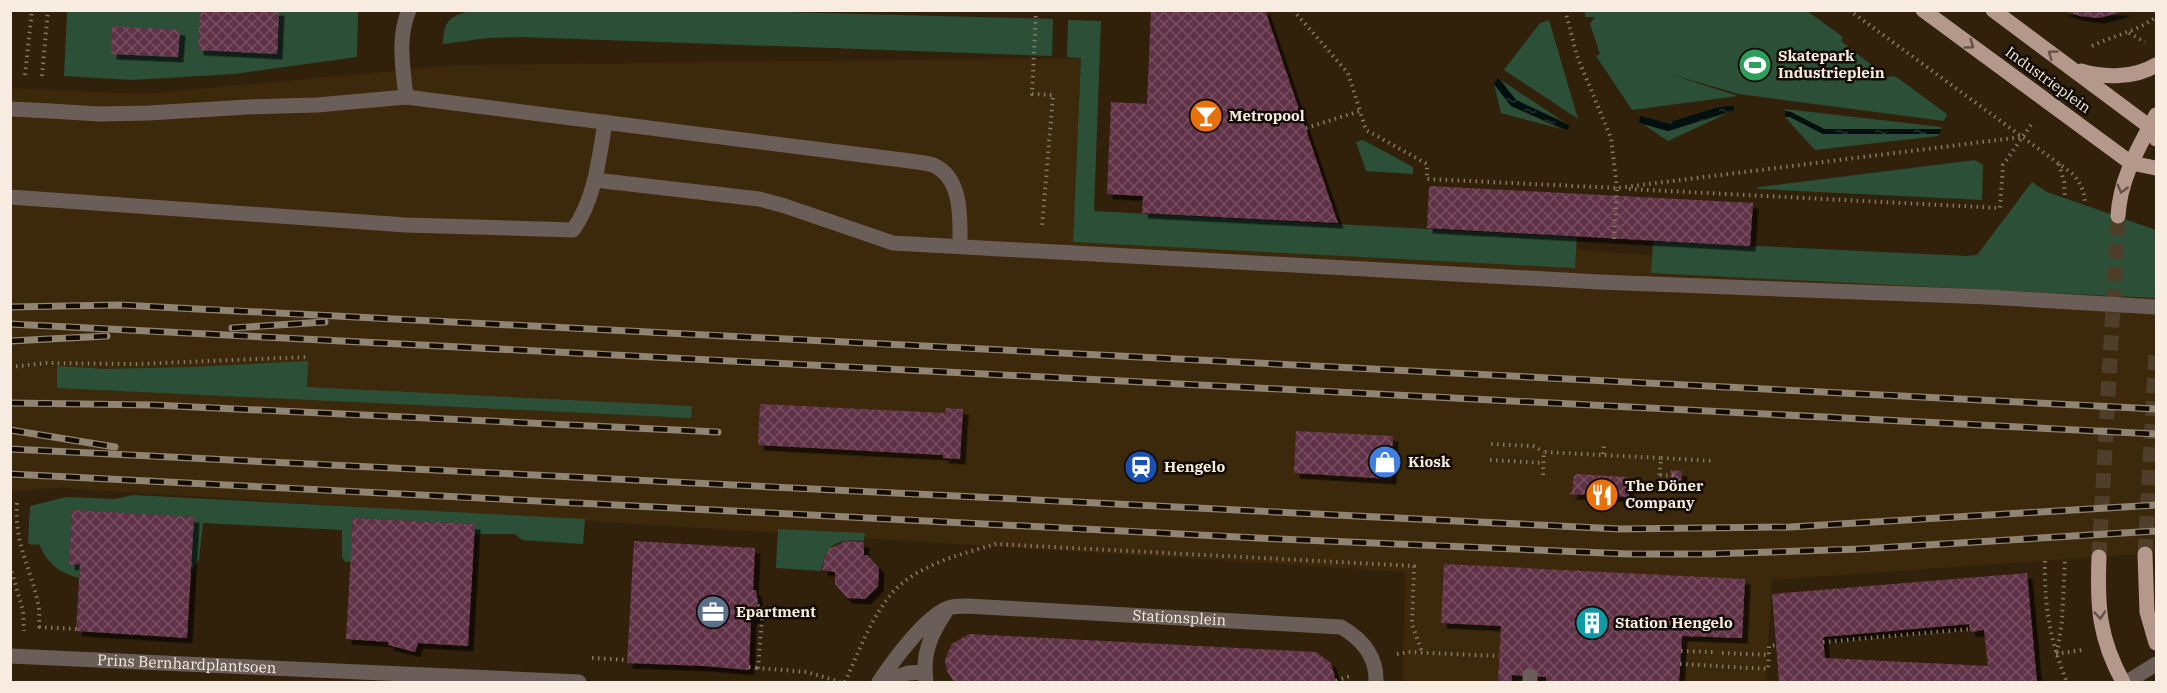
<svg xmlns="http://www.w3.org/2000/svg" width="2167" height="693" viewBox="0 0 2167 693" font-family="'IBM Plex Serif',serif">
  <defs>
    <pattern id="water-ripples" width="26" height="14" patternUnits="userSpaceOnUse" patternTransform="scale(1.5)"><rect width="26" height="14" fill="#000f10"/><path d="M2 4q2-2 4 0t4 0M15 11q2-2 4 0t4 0" fill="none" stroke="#263232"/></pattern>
    <pattern id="building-cross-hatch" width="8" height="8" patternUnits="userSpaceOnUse" patternTransform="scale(1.5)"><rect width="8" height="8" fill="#613146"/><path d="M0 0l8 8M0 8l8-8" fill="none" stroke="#784f60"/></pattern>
    <filter id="shadow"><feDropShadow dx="5.5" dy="5.5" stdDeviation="0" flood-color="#0009"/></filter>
  </defs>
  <rect width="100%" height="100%" fill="#31210a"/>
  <path fill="#3c280a" d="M1081 58 1075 211 2156 294V553L1772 580 1766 682H1403L1405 572 58 488 11 491 10 88 143 94 457 65Z"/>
  <g fill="#2b5037">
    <path d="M69 11H358L357 57 234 74 132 80 64 76 67 13Z"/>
    <path d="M470 11H746L1053 19 1052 56 521 37 488 38 443 44C444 21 448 17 470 11Z"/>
    <path d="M1585 11H1807L1843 37 1841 41 1887 77 1895 76 1947 114 1944 121 1739 94 1666 73 1738 96 1632 110 1596 56 1600 54 1590 24 1595 17H1585Z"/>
    <path d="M1068 20 1101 21 1094 211 1577 237 1575 268 1073 242 1081 58 1067 57Z"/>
    <path d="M1549 20 1578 119 1504 70 1540 23Z"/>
    <path d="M1501 80 1564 122 1516 100Z"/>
    <path d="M1494 84 1511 106 1561 129 1501 113Z"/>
    <path d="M1785 109 1942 127 1941 129H1824L1791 112 1785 111Z"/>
    <path d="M1728 113 1668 141 1643 124 1668 131Z"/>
    <path d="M1785 117H1790L1823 134H1939L1938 136 1815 150Z"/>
    <path d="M1363 140 1413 167V174L1366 171 1356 142Z"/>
    <path d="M1975 160 1983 165 1982 200 1757 189 1759 187Z"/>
    <path d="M2032 182 2047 192 2156 230V298L1651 273 1653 241 1967 256 1977 255Z"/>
    <path d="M308 361 307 387 692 406 691 418 57 388V366L107 369 193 367Z"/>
    <path d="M133 495 585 519 583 544 522 540 515 534H474V524L353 518 351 561 345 562 342 557V530L203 523 199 560 190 572 193 517 72 510 69 565 80 564 79 578C58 572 48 564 39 544L32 545 28 543 30 506 66 497 114 499Z"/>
    <path d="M778 529 865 533 864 541C837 539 826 543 821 571L776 568Z"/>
  </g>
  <g fill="url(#water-ripples)">
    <path d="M1498 78 1516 100 1570 126 1567 130 1511 106 1494 84Z"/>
    <path d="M1734 106V110L1668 131 1639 123 1640 116 1667 123 1719 107Z"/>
    <path d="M1785 111 1791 112 1824 129H1941L1939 134H1823L1790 117H1785Z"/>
  </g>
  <g fill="url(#building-cross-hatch)" fill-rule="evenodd" filter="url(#shadow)">
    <path d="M200 10H279L277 54 198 50Z"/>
    <path d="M1151 10H1265L1338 223 1142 213 1143 196 1107 194 1111 102 1147 104Z"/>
    <path d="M2061 10H2125V11L2099 18 2080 16Z"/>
    <path d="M112 26 180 30 178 57 111 54Z"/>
    <path d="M1429 186 1753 203 1750 246 1427 228Z"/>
    <path d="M760 404 945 413 946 408 963 409 960 459 943 458V455L758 445Z"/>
    <path d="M1296 431 1393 436 1391 479 1294 473Z"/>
    <path d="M1671 470 1682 471 1681 482H1670Z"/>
    <path d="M1577 474 1627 477 1629 497 1569 494 1572 492 1574 476Z"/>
    <path d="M72 510 194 517 187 638 76 631 80 564 69 565Z"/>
    <path d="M353 518 475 524 468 646 418 643 415 652 388 645 389 642 346 639Z"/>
    <path d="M634 541 755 548 753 590H756L760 617 751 619 749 670 705 666 627 663Z"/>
    <path d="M846 541 864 542V555H867L879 568 878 586 865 599 847 598 835 584V572L822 570 824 559 829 549Z"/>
    <path d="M1444 564 1745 579 1742 638 1682 636 1679 682H1546V677L1512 675V682H1498L1501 626 1441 623Z"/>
    <path d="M2027 573 2037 682H1779L1772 594ZM1969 624 1970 632 1984 630 1988 666 1825 658 1823 637Z"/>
    <path d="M969 634 1316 652 1331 663 1336 681 954 682 947 671 945 661 948 652 952 644Z"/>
  </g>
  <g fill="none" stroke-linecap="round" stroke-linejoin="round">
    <g stroke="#4f3f2a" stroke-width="15" stroke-dasharray="15 8" stroke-linecap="butt">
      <path d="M2145 554 2156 351"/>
      <path d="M2099 557 2118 216"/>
    </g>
    <g stroke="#867865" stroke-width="4" stroke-dasharray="1.5 4.5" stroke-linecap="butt">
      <path d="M1036 10 1032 94 1053 95 1042 227"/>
      <path d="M1293 10 1348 73 1360 111"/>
      <path d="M1565 10 1577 56 1611 138 1617 188"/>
      <path d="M1849 10 2073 174C2081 184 2085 192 2085 205"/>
      <path d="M2129 33 2145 42"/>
      <path d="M2092 46C2114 35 2136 32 2156 17"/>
      <path d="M25 75 32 10"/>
      <path d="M42 76 48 10"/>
      <path d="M1306 128 1360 111 1366 130 1427 164V179L1617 188 2022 137"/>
      <path d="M2059 164 2064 182 2065 198"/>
      <path d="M1629 189 2000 208 2003 165 2033 122"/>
      <path d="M1614 239 1617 188H1618"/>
      <path d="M10 367 46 363 135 364 308 357"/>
      <path d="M1491 444 1533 446 1544 452"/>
      <path d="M1603 454 1604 445"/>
      <path d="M1661 458 1714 461"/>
      <path d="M1490 460 1543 463"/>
      <path d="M1543 475 1544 452 1661 458 1659 481"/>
      <path d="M1660 475 1676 476"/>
      <path d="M17 503C14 543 30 566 38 603 40 611 39 622 39 631"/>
      <path d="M2045 561C2044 604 2050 642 2067 682"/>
      <path d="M10 566 23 611 24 631"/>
      <path d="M758 606H763L758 668 807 672 840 682"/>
      <path d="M39 627 76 629"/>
      <path d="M1823 642 1970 629"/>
      <path d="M1681 651 1713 652"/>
      <path d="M1722 653 1769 655V646L1776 645"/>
      <path d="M2057 653 2062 621 2065 560"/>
      <path d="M1397 654 1408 652 1499 656"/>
      <path d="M2056 654 2082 650"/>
      <path d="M592 658 627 660"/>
      <path d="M1680 664 1768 669 1769 655"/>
      <path d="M749 667 758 668"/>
      <path d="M1336 681 1350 676"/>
      <path d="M845 682C858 653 871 618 892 593 917 565 961 554 996 544L1414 566 1412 624 1422 652"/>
    </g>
    <g stroke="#6b5e58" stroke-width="15">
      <path d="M406 97C403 68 397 38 409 10"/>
      <path d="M50 111 99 114 149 113 248 107 317 105 406 97 910 161C917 162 926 163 933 165 963 178 960 219 960 245"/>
      <path d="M595 180 759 199 785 206 893 243 1600 282 1988 297 2156 307"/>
      <path d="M10 197 406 225 573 230C595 199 599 159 605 122"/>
      <path id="s1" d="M10 656 579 682"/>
      <path id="s2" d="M879 682C893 661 925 617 948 608 954 606 960 606 967 606L1341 627C1362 639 1377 657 1376 682"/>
      <path d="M882 682 908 673 925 672"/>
      <path d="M926 682C922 655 930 635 945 613"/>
      <path d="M1530 682V676"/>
      <path d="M2127 682 2156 664"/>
    </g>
    <g stroke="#b3988b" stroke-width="15">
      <path d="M1923 10 2131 163 2156 168"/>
      <path d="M1993 10 2150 127 2156 139"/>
      <path d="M2081 71C2104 78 2135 78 2156 65"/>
      <path d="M2118 216C2120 178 2139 147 2156 115"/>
      <path d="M2145 554 2147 612 2156 643"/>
      <path d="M2099 557C2097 607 2099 638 2123 682"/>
    </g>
    <g stroke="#928472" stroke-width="7">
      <g id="rail">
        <path d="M10 307 120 305 2156 409"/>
        <path d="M10 324 2156 434"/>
        <path d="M232 328 325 322"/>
        <path d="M10 341 107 336"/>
        <path d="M10 403 153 405 718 432"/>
        <path d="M10 430 115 447"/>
        <path d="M10 449 1619 529 1790 527 2156 505"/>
        <path d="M10 474 1279 539 1629 554H1708L1860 549 2156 531"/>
      </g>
    </g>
    <use href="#rail" stroke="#130c04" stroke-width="4.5" stroke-dasharray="14" stroke-linecap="butt"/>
    <path stroke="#6b5e58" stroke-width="15" d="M10 109 50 111"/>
  </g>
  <defs><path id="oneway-chevron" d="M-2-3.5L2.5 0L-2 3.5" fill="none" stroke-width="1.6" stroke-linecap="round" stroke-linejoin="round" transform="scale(1.5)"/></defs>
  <g stroke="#635248">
    <use href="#oneway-chevron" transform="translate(1970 45) rotate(36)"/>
    <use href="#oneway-chevron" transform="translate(2052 54) rotate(-144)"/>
    <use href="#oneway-chevron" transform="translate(2122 189) rotate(105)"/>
    <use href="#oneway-chevron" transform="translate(2100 615) rotate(85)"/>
  </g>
  <defs>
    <g id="stadium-disc" transform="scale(1.725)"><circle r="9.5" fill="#2e9e5b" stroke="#130c04"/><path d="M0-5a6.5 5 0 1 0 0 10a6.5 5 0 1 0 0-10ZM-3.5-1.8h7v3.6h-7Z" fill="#fff"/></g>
    <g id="bar-disc" transform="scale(1.725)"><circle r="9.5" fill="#e8710a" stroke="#130c04"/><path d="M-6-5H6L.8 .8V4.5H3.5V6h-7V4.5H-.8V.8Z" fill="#fff"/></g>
    <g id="shop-disc" transform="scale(1.725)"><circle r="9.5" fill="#3f7fe0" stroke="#130c04"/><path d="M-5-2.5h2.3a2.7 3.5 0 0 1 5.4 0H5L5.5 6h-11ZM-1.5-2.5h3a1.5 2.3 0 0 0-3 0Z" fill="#fff"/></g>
    <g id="station-disc" transform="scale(1.725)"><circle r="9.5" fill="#1a4fb4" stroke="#130c04"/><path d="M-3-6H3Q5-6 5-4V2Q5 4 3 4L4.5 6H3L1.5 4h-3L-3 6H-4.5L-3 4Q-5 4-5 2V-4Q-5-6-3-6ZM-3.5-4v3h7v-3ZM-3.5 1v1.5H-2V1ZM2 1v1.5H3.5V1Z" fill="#fff"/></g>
    <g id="restaurant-disc" transform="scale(1.725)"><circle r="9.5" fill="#e8710a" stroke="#130c04"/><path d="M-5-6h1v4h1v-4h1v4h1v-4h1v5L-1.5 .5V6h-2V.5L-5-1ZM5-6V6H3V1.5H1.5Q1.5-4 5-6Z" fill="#fff"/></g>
    <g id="office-disc" transform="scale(1.725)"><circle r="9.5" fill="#5c6f8a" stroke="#130c04"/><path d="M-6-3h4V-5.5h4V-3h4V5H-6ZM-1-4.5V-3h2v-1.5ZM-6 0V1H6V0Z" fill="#fff"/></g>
    <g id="building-disc" transform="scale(1.725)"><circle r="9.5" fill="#0f9aa8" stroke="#130c04"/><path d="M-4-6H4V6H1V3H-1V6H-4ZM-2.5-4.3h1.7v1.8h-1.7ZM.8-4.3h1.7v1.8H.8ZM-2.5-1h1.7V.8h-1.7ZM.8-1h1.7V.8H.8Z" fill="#fff"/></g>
  </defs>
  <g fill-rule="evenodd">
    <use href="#stadium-disc" x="1755" y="65"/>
    <use href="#bar-disc" x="1206" y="116"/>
    <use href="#shop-disc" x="1385" y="462"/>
    <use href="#station-disc" x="1141" y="467"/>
    <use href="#restaurant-disc" x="1602" y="495"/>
    <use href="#office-disc" x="713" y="612"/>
    <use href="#building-disc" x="1592" y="623"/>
  </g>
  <g text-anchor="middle" stroke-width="5" stroke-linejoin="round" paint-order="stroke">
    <g font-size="15" font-weight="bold" fill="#f7ecdf" stroke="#130c04" text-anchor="start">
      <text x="1778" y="61">Skatepark<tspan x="1778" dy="17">Industrieplein</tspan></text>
      <text x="1229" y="121">Metropool</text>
      <text x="1408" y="467">Kiosk</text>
      <text x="1164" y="472">Hengelo</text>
      <text x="1625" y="491">The Döner<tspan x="1625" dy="17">Company</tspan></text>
      <text x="736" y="617">Epartment</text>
      <text x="1615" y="628">Station Hengelo</text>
    </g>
    <g font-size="15" fill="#f7ecdf" stroke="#130c04">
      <text transform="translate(2048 80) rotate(36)" y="5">Industrieplein</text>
      <text dy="5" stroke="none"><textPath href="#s2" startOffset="334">Stationsplein</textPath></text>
      <text dy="5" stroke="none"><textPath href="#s1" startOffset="177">Prins Bernhardplantsoen</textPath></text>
    </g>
  </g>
  <rect width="2167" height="693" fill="none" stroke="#f7ecdf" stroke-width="24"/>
</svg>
